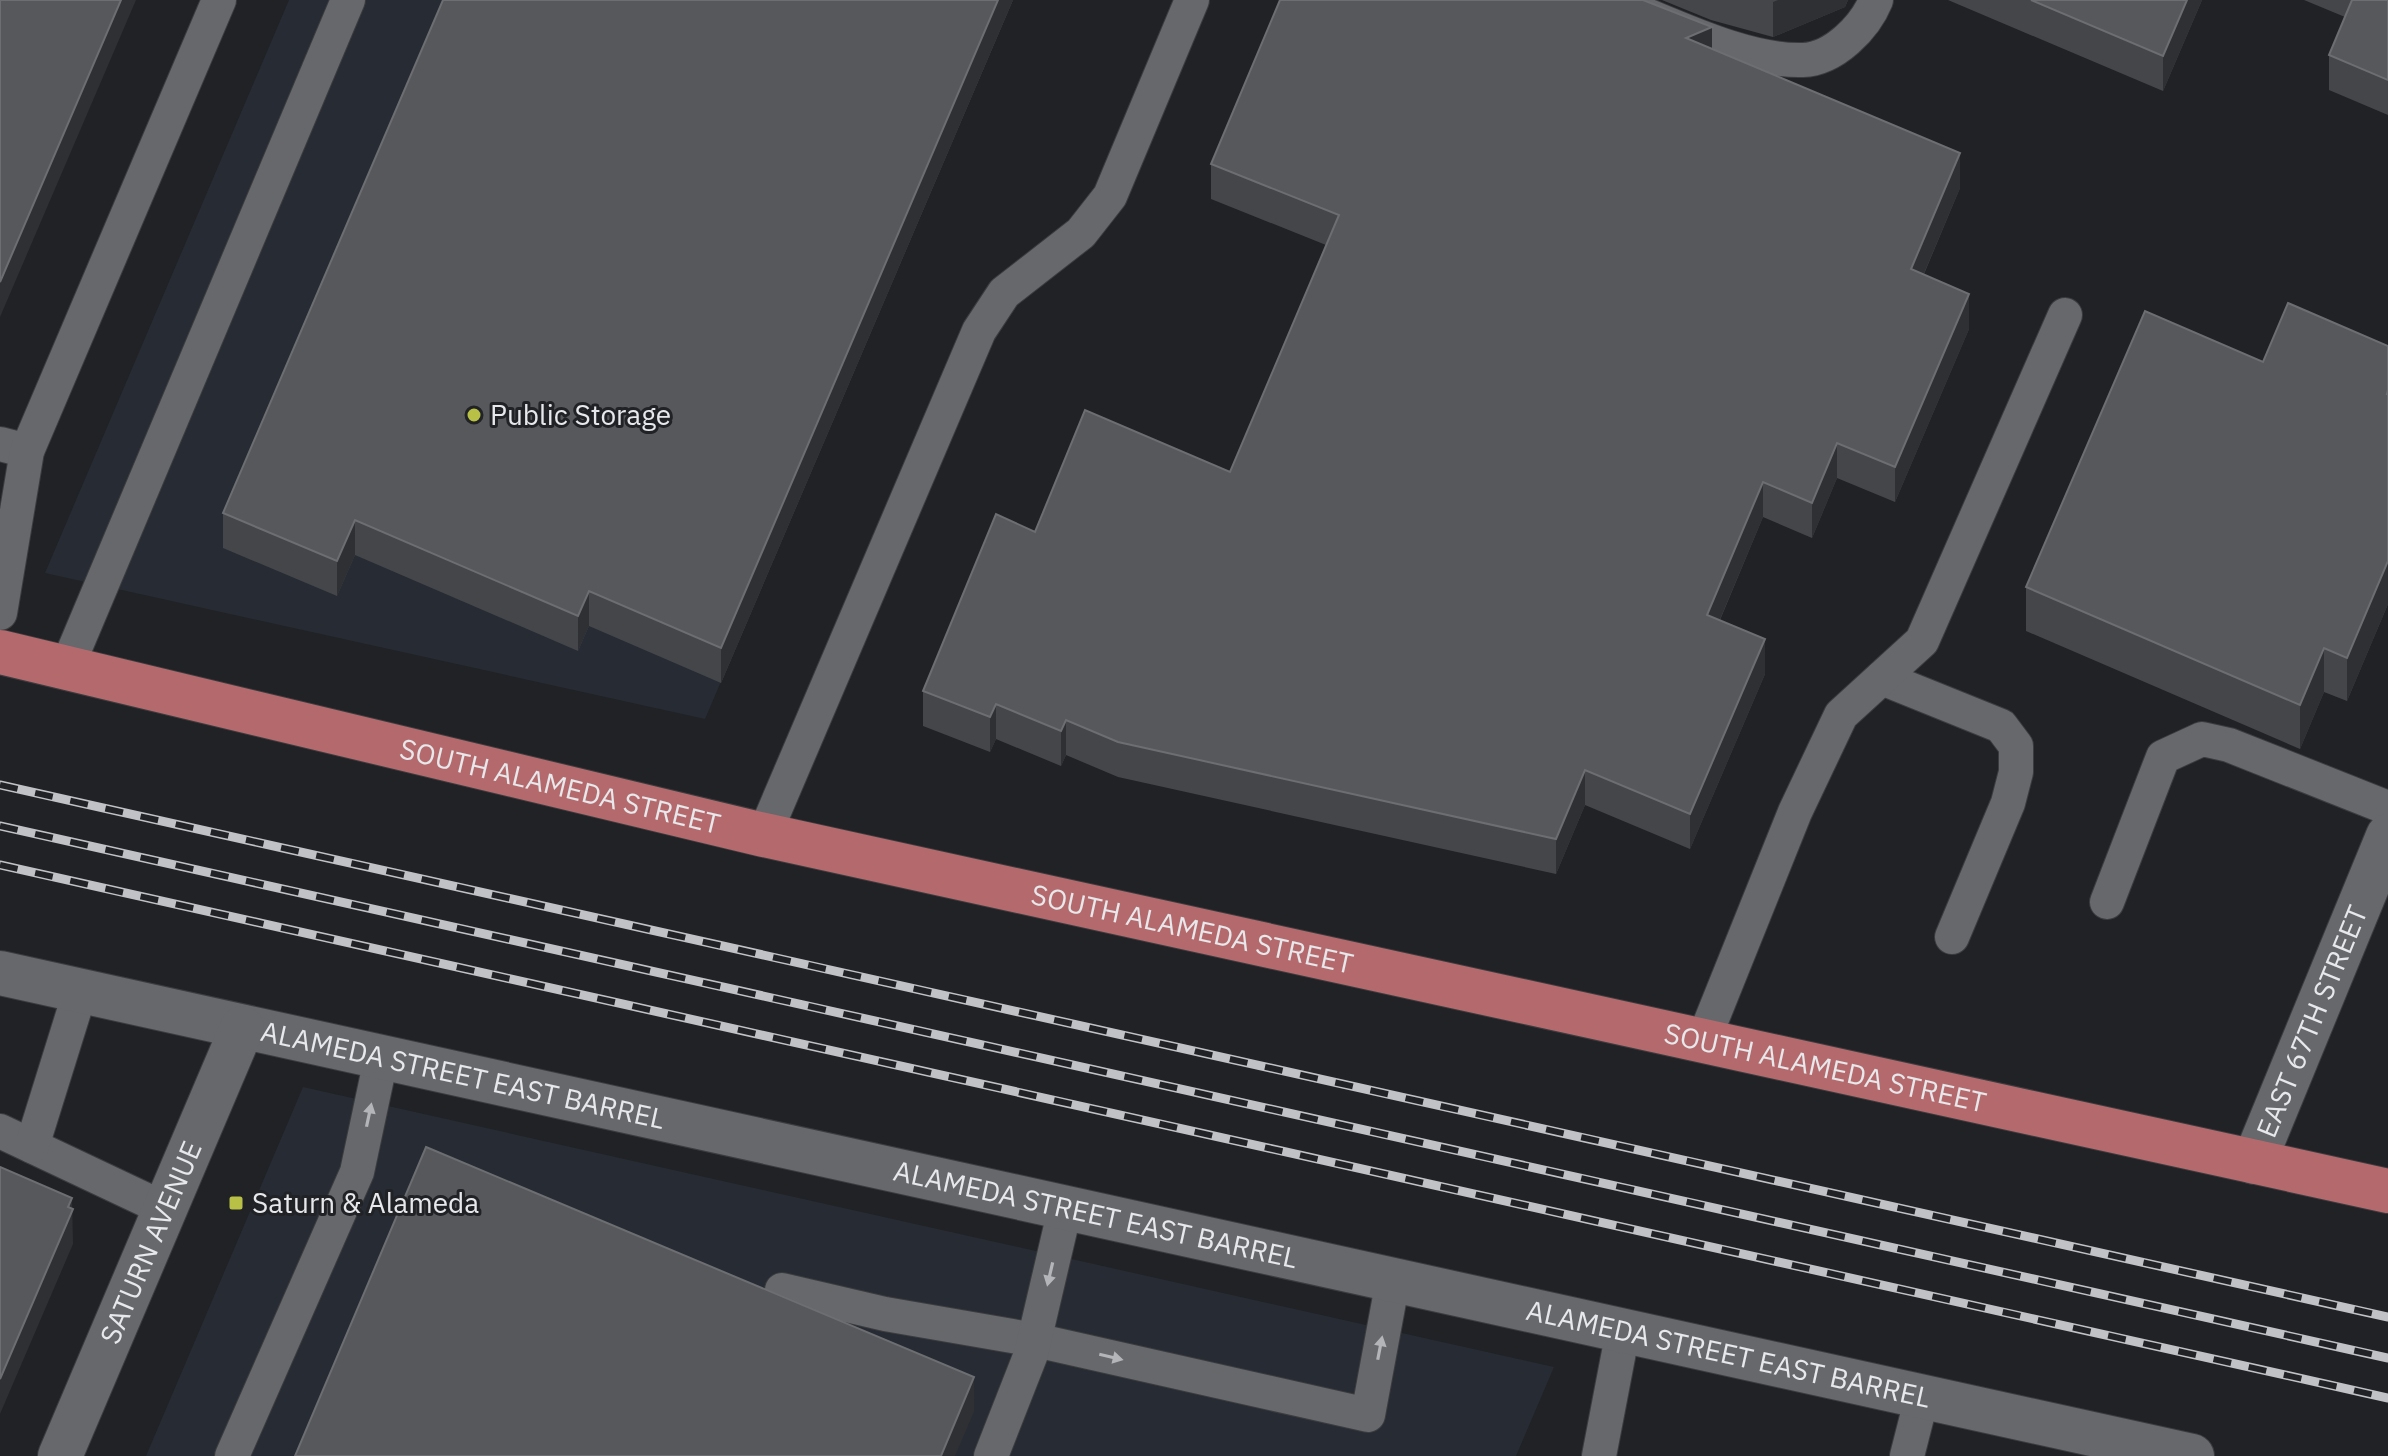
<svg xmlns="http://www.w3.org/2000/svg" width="2388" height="1456" viewBox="0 0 2388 1456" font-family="'IBM Plex Sans',sans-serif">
  <rect width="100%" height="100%" fill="#202225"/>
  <g fill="#272b33">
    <path d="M289 0H1013L705 719 45 573Z"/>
    <path d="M303 1087 1554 1367 1516 1456H146Z"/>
  </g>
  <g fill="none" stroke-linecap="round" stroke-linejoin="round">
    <g stroke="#3b3c3f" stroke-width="36">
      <g id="lane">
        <path d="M1609 0C1666 21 1742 62 1803 60 1834 59 1865 27 1876 0"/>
        <path d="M0 444 27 451"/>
        <path d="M0 613 27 451 219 0"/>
        <path d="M67 667 348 0"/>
        <path d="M1882 678 2001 726 2016 746V772L2008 803 1952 937"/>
        <path d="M764 835 979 331 1004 293 1081 233 1110 196 1192 0"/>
        <path d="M2107 902 2163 757 2202 739 2229 745 2388 808"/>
        <path d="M1703 1041 1795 812 1841 715 1922 641 2065 315"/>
        <path d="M0 1131 165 1209"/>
        <path d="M32 1146 80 992"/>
        <path d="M782 1290 885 1314 1035 1340 1368 1415 1393 1280"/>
        <path d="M232 1456 357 1172 381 1059"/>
        <path d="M991 1456 1031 1354 1065 1209"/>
        <path d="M1599 1456 1623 1331"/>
        <path d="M1907 1456 1922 1397"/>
      </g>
    </g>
    <g stroke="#3b3c3f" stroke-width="46">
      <g id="street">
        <path id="s1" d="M2254 1162 2388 836"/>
      </g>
    </g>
    <g stroke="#3b3c3f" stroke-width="46">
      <g id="secondary">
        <path id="s2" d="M0 973 2192 1456"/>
        <path id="s3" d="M60 1456 242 1028"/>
      </g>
    </g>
    <g stroke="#3b3c3f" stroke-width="46">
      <g id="primary">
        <path id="s4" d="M0 652 764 835 2388 1191"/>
      </g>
    </g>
    <use href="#lane" stroke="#66686c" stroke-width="34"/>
    <use href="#street" stroke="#66686c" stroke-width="44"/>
    <use href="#secondary" stroke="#66686c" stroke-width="44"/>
    <use href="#primary" stroke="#b46a6d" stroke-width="44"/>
    <g stroke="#c1c2c5" stroke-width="9">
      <g id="rail">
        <path d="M0 785 2388 1317"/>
        <path d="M0 826 2388 1358"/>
        <path d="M0 865 2388 1398"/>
      </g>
    </g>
    <use href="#rail" stroke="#202225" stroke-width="6" stroke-dasharray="18" stroke-linecap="butt"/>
  </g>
  <g fill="#44464a">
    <path d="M1013 0 721 683 589 626 578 651 355 555 337 596 223 548V513Z"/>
    <path d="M1662 0H1848L1845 7 1773 37 1711 20Z"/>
    <path d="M1948 0H2202L2163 91Z"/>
    <path d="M2304 0H2388V115L2329 90V55L2345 17Z"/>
    <path d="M1712 48 1960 188 1924 274 1969 329 1895 502 1837 478 1812 538 1763 517 1720 620 1765 674 1690 849 1585 805 1556 874 1118 777 1066 755 1061 766 996 739 990 752 923 726V691L1035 532 1230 472 1326 245 1211 199V164Z"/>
    <path d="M2388 346V604L2347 701 2324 692 2300 749 2026 631V587L2263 362Z"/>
  </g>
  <g fill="#2e3034">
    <path d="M121 0H136L0 317V282Z"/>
    <path d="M998 0H1013L721 683V648Z"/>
    <path d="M1778 0H1848L1845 7 1773 37V2Z"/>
    <path d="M2187 0H2202L2163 91V56Z"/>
    <path d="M1712 27V62L1686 38Z"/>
    <path d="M1960 153V188L1911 304V269Z"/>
    <path d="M1969 294V329L1895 502V467Z"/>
    <path d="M1837 443V478L1812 538V503Z"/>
    <path d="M1763 482V517L1707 650V615Z"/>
    <path d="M355 520V555L337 596V561Z"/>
    <path d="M2388 561V604L2347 701V658Z"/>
    <path d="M589 591V626L578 651V616Z"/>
    <path d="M1765 639V674L1690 849V814Z"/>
    <path d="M2324 648V692L2300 749V705Z"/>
    <path d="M996 704V739L990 752V717Z"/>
    <path d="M1066 720V755L1061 766V731Z"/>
    <path d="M1585 770V805L1556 874V839Z"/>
    <path d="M72 1198 73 1244 0 1414V1379Z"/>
    <path d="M974 1377V1412L955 1456H941Z"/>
  </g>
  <g fill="#56585b" stroke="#6c6e72" stroke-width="2">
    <path d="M0 0H121L0 282Z"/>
    <path d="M443 0H998L721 648 589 591 578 616 355 520 337 561 223 513Z"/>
    <path d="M1280 0H1643L1712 27 1686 38 1960 153 1911 269 1969 294 1895 467 1837 443 1812 503 1763 482 1707 615 1765 639 1690 814 1585 770 1556 839 1118 742 1066 720 1061 731 996 704 990 717 923 691 996 514 1035 532 1085 410 1230 472 1339 215 1211 164Z"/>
    <path d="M2031 0H2187L2163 56Z"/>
    <path d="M2352 0H2388V80L2329 55Z"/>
    <path d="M2288 303 2388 346V390L2387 394H2388V561L2347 658 2324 648 2300 705 2026 587 2145 311 2263 362Z"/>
    <path d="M426 1147 974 1377 941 1456H295Z"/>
    <path d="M0 1167 72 1198 68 1207 73 1209 0 1379Z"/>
  </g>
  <defs><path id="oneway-solid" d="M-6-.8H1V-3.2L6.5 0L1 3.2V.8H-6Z" transform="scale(2)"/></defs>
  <g fill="#b3b5b8">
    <use href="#oneway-solid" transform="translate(369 1115) rotate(-78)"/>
    <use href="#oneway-solid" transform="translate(1050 1274) rotate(103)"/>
    <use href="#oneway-solid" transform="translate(1380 1348) rotate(-79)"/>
    <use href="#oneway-solid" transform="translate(1111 1357) rotate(13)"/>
  </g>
  <g fill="#b9c046" stroke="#202225" stroke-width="3">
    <circle cx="474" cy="415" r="8"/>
    <rect x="228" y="1195" width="16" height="16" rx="4"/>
  </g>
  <g text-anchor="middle" stroke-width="6" stroke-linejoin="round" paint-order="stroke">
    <g font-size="28" fill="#e7e8eb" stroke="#202225" text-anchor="start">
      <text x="490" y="425">Public Storage</text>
      <text x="252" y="1213">Saturn &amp; Alameda</text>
    </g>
    <g font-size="28" fill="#e7e8eb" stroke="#202225">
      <text dy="10" stroke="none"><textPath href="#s4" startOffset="576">SOUTH ALAMEDA STREET</textPath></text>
      <text dy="10" stroke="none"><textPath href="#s4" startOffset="1224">SOUTH ALAMEDA STREET</textPath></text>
      <text dy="10" stroke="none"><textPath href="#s1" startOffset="152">EAST 67TH STREET</textPath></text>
      <text dy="10" stroke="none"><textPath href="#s4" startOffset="1872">SOUTH ALAMEDA STREET</textPath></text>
      <text dy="10" stroke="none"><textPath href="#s2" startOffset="474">ALAMEDA STREET EAST BARREL</textPath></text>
      <text dy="10" stroke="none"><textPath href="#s2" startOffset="1122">ALAMEDA STREET EAST BARREL</textPath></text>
      <text dy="10" stroke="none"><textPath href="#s3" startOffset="232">SATURN AVENUE</textPath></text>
      <text dy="10" stroke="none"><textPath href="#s2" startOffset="1770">ALAMEDA STREET EAST BARREL</textPath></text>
    </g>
  </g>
</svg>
